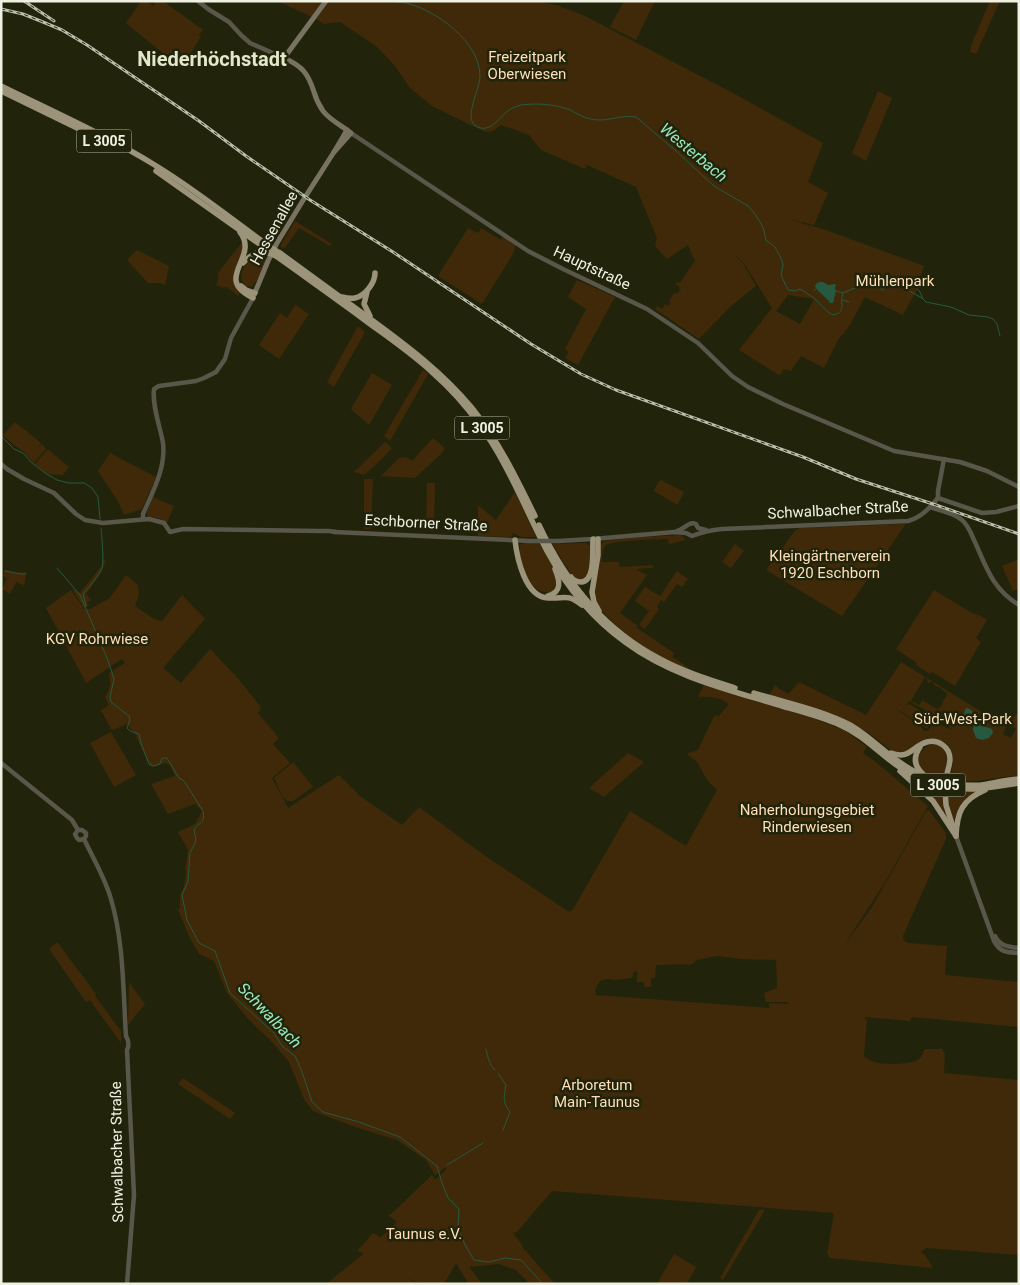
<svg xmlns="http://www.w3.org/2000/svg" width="1020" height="1285" viewBox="0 0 1020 1285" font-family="Roboto,sans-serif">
  <rect width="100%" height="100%" fill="#21240b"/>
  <g fill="#3f2909" fill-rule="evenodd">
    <path d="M141 1H147L153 6 157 1H163L203 30 199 35 201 36 187 60 181 56 176 64 126 23Z"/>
    <path d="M277 1H325L312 17Z"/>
    <path d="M328 1H538L559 6 583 15 733 93 823 143 808 182 828 193 814 225 787 219 826 230 924 266 920 277V284L903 315 865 297C858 309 850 329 839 338L824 368 801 356 797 363 796 362V363L791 371 784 369 782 373 779 375 739 350 772 308 745 265 733 252 744 265 756 286 730 307 699 339 655 309 657 306 662 309 665 304 669 306 670 299 674 293 676 294 681 290 679 288 680 287 675 284 677 282 680 283 694 262 696 264 688 245 667 259 655 246 657 238 636 187 587 165 585 169 541 150 529 135 501 125 493 131 485 132 432 106 410 88 395 66 376 46 340 22 324 24 316 19ZM788 295 814 299 800 324 776 311Z"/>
    <path d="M624 1H655L636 40 610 27Z"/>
    <path d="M990 1H1000L976 54 970 52 972 43Z"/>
    <path d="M878 91 892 98 866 161 852 153Z"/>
    <path d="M295 221 332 244 330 246 299 228 284 249 280 246Z"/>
    <path d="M468 228 478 233 481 228 501 240 503 237 516 245 513 254 482 304 438 276Z"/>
    <path d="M243 241 242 252 235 272 239 292 238 296 227 287 223 288 216 285 218 280V273Z"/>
    <path d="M137 250 169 266 165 286 161 283H148L127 260Z"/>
    <path d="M264 254 266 258C264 268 259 280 251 287L245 286C234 272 250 256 264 254Z"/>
    <path d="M577 280 615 297 578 365 565 358 569 352 565 349 586 309 568 297Z"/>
    <path d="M295 305 309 314 279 359 259 345 280 313 287 318Z"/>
    <path d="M358 326 365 332 334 387 327 382Z"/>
    <path d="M423 370 428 374 390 441 384 436Z"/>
    <path d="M372 373 392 385 369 425 351 409Z"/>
    <path d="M15 422 41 443 39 446V447L42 444 46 449 34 463 27 456 23 451 14 445 3 435Z"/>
    <path d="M433 438 445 448 442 453 415 478 381 476 399 458 406 457 412 461Z"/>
    <path d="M385 442 392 448 382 459 364 475 354 472Z"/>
    <path d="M47 450H49L69 467 63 475 46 474 35 464Z"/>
    <path d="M110 453 156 477 142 509 124 515 118 501 98 471Z"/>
    <path d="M364 479H373L371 529H364Z"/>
    <path d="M661 480 684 492 678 504H676L654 491 658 482Z"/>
    <path d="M427 483H435L434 531H429L426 526Z"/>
    <path d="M515 492 536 537H522L512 533 513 536 511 537 478 536V505L496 520Z"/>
    <path d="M153 497 174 506 167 523 161 519 147 516V512Z"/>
    <path d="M905 524V525L842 616 766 570 795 531 800 528Z"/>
    <path d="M681 535 685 539V540L670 544 668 542 669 539C660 539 608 540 605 546 602 549 602 558 602 562H619L620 567 654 565 652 568 636 569 647 575 620 613 638 626 637 628 674 653 672 657 682 663 693 672 647 651 617 627 599 608 594 594 600 546 602 543 605 541 642 537Z"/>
    <path d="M524 543H539C547 557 563 576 552 592 529 596 518 564 520 545Z"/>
    <path d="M586 543 590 546C590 560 594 582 575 580L552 544Z"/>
    <path d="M735 544 744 551 731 568 722 562Z"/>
    <path d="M103 559 106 561 102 571 86 594 91 600 87 602 89 606 84 608 72 589 80 593 103 564Z"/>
    <path d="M1019 559V589L1013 591 1002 566Z"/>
    <path d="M5 569 14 573 26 572 24 588 23 585 16 582 10 594 2 589 7 578 3 576Z"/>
    <path d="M677 571 688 579 682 587 677 584 664 602 661 600 657 607 659 609 645 629 639 625 649 611 635 601 645 587 660 596Z"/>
    <path d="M126 575 138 585 139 594 135 606 154 619 162 621 182 595 205 619 163 668 181 683 210 649 235 675 261 707 258 713 279 738 273 744 290 763 272 778 288 808 339 775 360 796 402 825 419 807 484 855 569 912 573 909 630 811 686 846 717 790 707 780 697 762 687 754 688 753 698 750 713 718 716 715 719 716 729 704C720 697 709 696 698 697L704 685 751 700 813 718 846 731 867 747 863 753 876 762 928 806 884 884 843 947 872 907 926 811 929 810 946 833V839L903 936C903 941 905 942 909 943L947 946 945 975 1019 982V1027L912 1017 910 1021 865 1017V1019H867L864 1056C867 1059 871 1061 875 1062 883 1065 912 1065 919 1059 922 1057 923 1052 925 1049H942L945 1054 944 1073 1019 1080V1255L926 1248 921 1252 926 1256 933 1268 830 1258 827 1254 834 1213 552 1191 517 1232 513 1233 523 1246 522 1247 555 1284H530L516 1270 499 1264 469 1267 482 1284H469L456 1263 444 1284H419L406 1277 417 1284H326L362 1255 363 1253 357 1251 373 1233 380 1237 379 1239 397 1222 389 1216 432 1175 435 1180 447 1169 445 1168 435 1175 426 1160 397 1140 355 1127 313 1111 304 1099 289 1062 273 1043 248 1019 227 993 214 961 199 954 191 940 178 910 180 908V896L184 886 186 871 185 870 188 850 178 832 195 824 202 811 195 804 168 814 151 784 175 776 170 765 165 763 152 767 150 766 142 750 135 734 127 724 113 730 111 729 101 710 109 705C102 694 108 695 110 686 111 682 109 677 109 673L125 663 122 659 86 683 46 608 71 590 84 609H90L110 598ZM717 956 741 959 776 960 777 988 764 993 766 1002H787L789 1004 769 1003V1008L596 995 595 990 600 981 606 979 615 980 632 978 634 972 637 971V982H643L645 987H651V978H655L656 965C668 965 679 964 691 965L697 960Z"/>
    <path d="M934 590 972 613 979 615 987 620 976 638 981 642 955 686 932 672 930 674 916 665 917 663 896 649Z"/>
    <path d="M901 662 1006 727 1003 734 1011 738 1016 729 1010 725 1016 714 1019 716V775L976 781H949C953 766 958 750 942 741 938 739 932 738 927 739 920 742 914 750 907 752 903 753 898 752 895 753L866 731 769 695 775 685 778 688 788 694 799 682 866 715ZM925 677 927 679 928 684 930 682H933L935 686 941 688 947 694 945 699 943 700C943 703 941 708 937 709L922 700 919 705 911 701ZM909 701 939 718 952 730 935 722 928 731H924L920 725 896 709 902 712Z"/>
    <path d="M909 704 934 719 927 729 902 712 906 706Z"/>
    <path d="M111 732 136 775 114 787 90 743Z"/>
    <path d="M933 744C953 748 947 765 943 779 937 777 929 776 924 772 912 762 920 747 933 744Z"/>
    <path d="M628 753 644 762 604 797 589 788Z"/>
    <path d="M293 762 313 787 293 801H287L282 796 274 778Z"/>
    <path d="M908 775 923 783 942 789 944 805 948 821Z"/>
    <path d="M981 790C961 800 958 806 955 828L949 806 947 791 964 792Z"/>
    <path d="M57 942 96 994 95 996 121 1031V1043L90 1000 86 1002 49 949Z"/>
    <path d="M129 982 145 1004 128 1025Z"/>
    <path d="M183 1078 235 1113 230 1119 178 1084Z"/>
    <path d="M764 1209V1212L723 1280 720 1278 759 1210Z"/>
    <path d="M674 1254 696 1267 687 1284H657Z"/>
  </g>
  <g fill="#265a40">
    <path d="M820 282H823L828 285 835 284 836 285 835 288 836 291 833 303H830C826 296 818 293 815 286L817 283Z"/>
    <path d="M967 708C972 710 974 712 975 716L974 720 976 725 983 726 992 729 993 733 989 738 982 740 976 738 973 730 974 724 971 720 967 719 964 714 965 710Z"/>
  </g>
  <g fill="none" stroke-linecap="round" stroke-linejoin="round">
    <g stroke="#265a40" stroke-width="1">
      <path d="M352 1H373"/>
      <path d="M390 1C395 2 401 2 406 3 436 10 480 42 480 76 480 89 463 119 476 126 491 135 500 115 511 109 514 107 518 106 521 105 537 103 555 104 570 110 577 113 583 118 591 119 606 123 621 114 636 117L675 150 714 186 748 206 755 214 763 227 766 240 775 247 782 260 783 266 781 275 788 290 795 291 800 289C807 293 815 298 821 305 825 309 827 313 834 315 847 311 839 303 843 293L871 281 876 282 882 290 884 289 894 277H898L909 279 920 292 923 299 926 302 951 307 969 315 988 317 993 319 997 324 1000 336"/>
      <path d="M814 290 816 289"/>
      <path d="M836 291 843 293"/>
      <path d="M909 291 922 298"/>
      <path d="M843 300 849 302"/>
      <path d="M1 436 14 449 23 453 31 462 45 473 57 480 69 483H84L92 488 98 497 100 519"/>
      <path d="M57 568 80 595 107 658 114 679 110 697 111 702 129 716 130 720 127 728 130 731 139 734 141 743 149 764 154 766 160 764 162 758H167L179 778 184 781 203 811C206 824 198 822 194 830L196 839 195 843 190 853 188 881 182 895 187 920 199 943 215 951 230 993 274 1033 282 1046 295 1056 301 1069 312 1102 323 1112 359 1122 400 1137 437 1166 442 1183 448 1198 459 1209 458 1226 465 1245 474 1260 489 1262 505 1258 521 1260 543 1284"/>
      <path d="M5 571 21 574H26"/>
      <path d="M86 606 83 594C90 586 98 577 102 568 104 563 102 535 101 528"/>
      <path d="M486 1049C488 1058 489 1064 495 1070"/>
      <path d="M498 1073 506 1085C504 1098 502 1101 510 1112L503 1130"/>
      <path d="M447 1165 483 1143"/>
    </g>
    <g stroke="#59564a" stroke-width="4.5">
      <path d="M198 1 208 9 229 22 241 35 250 43 284 58"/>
      <path d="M351 133 528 251 563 269 647 309 698 343 732 376 748 387 783 404 894 451 960 462 987 471 1019 487"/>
      <path d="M1 464 7 469 24 479 54 493 76 514 85 520 103 523 149 519 164 523 170 532 183 529 320 531H329L336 532"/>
      <path d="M938 498 982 513 996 512 1019 506"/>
      <path d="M938 498V491L944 459"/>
      <path d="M930 507C940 511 954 513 962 520 968 525 971 533 974 540 986 566 992 589 1019 605"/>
      <path d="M143 519V514C153 491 166 468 163 443 160 426 152 406 154 389L159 386 196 381 204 378 216 372 225 359 231 338 253 298"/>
      <path d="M677 531C685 529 688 521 696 524L698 528 706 530"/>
      <path d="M334 532 530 541"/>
      <path d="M558 541 593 539 674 532 686 533 692 536C702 532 711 530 722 529L908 521C920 518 931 507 938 498"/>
      <path d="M1 763 72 820 78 830"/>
      <path d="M956 836 994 941C1001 953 1006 952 1019 953"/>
      <path d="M84 839 79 840 77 838 75 834 78 830H82L86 833V836L84 839C93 858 105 878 111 899 124 943 123 991 126 1036 129 1041 129 1046 127 1050L134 1195 127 1284"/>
      <path d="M995 936C1000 946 1008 947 1019 948"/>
    </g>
    <g stroke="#787361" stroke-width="5">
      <path d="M326 1 284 58C302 66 308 73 314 92 316 99 319 105 323 111 330 120 342 126 351 133L334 152"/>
      <path d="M254 295 268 261 277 243 302 202 334 152 347 130"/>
    </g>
    <g stroke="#9c947a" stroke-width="5.5">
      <path d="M1 86C54 112 108 136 158 167 197 191 233 220 270 247"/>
      <path d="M1 91 114 146"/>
      <path d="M156 171 268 250"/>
      <path d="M240 232C260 258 212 278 253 298"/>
      <path d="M280 253C309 274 339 296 369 318 406 345 442 372 472 408 498 440 517 479 535 516"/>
      <path d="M276 256C303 275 330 295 358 315 383 334 411 352 434 374 451 389 466 406 479 424 508 463 525 509 547 551 566 586 593 619 625 642 672 677 730 690 785 707 803 712 822 717 840 725 861 734 876 750 895 764 918 781 947 790 976 789 990 788 1004 785 1019 783"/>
      <path d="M243 263C249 256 256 251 266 252"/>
      <path d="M241 286 246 290 255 293"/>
      <path d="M367 292 364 304 370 316"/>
      <path d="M342 297C346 298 350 299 355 298 365 296 375 283 375 273"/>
      <path d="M539 525C565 581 604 630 660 659 684 672 710 680 735 688"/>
      <path d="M598 539V555L592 592 594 602 599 611"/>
      <path d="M515 540C517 558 525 597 548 598 565 599 566 593 582 605"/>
      <path d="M571 577C573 580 576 582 581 582 596 581 592 550 593 539"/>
      <path d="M548 596C562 592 560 581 555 569"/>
      <path d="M754 693C786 703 822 710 852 726 869 736 882 750 898 761 922 779 951 787 981 785 994 783 1006 780 1019 779"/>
      <path d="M920 747C913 757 914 766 923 774"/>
      <path d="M891 753C910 760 912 746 927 742 938 739 950 747 950 759 950 765 947 772 946 778"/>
      <path d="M900 771 933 801 956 836"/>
      <path d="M945 789 946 805 953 827"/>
      <path d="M956 836C957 812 962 800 985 790"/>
    </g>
    <g stroke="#bbbeac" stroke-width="3">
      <g id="rail">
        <path d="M24 1 54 21"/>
        <path d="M1 9 23 14 43 22 62 30 87 45 199 121 246 156 310 200 393 252 531 344 581 374 616 390 803 457 856 479 936 505 1019 534"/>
      </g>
    </g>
    <use href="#rail" stroke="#21240b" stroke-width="1" stroke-dasharray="4" stroke-linecap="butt"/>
    <path stroke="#59564a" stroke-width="4.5" d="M530 541H558"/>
    <g stroke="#9c947a" stroke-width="5.5">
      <path d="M270 247 280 253"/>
      <path d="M266 252 276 256"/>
    </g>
  </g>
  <g text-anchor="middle" stroke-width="5" stroke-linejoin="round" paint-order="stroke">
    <g fill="#21240b" stroke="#b1b4a2" stroke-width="1">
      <rect x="76.5" y="129.5" width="55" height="23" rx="4"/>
      <rect x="454.5" y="416.5" width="55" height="23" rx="4"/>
      <rect x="910.5" y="773.5" width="55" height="23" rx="4"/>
    </g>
    <g font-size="14" font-weight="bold" fill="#eff2e2">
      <text x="104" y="146">L 3005</text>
      <text x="482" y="433">L 3005</text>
      <text x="938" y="790">L 3005</text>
    </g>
    <g font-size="15" fill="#ffdfb9" stroke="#21240b">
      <text x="527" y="62">Freizeitpark<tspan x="527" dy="17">Oberwiesen</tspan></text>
      <text x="895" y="286">Mühlenpark</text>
      <text x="830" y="561">Kleingärtnerverein<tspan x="830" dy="17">1920 Eschborn</tspan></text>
      <text x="97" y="644">KGV Rohrwiese</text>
      <text x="963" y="724">Süd-West-Park</text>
      <text x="807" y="815">Naherholungsgebiet<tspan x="807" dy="17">Rinderwiesen</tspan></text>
      <text x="597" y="1090">Arboretum<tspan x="597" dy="17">Main-Taunus</tspan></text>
      <text x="424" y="1239">Taunus e.V.</text>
    </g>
    <g font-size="15" fill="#eff2e2" stroke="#21240b">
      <text transform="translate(274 228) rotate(-61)" y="5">Hessenallee</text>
      <text transform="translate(592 268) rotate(25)" y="5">Hauptstraße</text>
      <text transform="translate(838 510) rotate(-3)" y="5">Schwalbacher Straße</text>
      <text transform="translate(426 523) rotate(3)" y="5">Eschborner Straße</text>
      <text transform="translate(117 1152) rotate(-91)" y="5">Schwalbacher Straße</text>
    </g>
    <g font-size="16" font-style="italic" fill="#98e9be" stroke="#21240b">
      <text transform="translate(694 152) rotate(40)" y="6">Westerbach</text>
      <text transform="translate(270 1015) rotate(46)" y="6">Schwalbach</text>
    </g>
    <g font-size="20" font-weight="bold" fill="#e2e8c9" stroke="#21240b">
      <text x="212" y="66">Niederhöchstadt</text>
    </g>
  </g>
  <rect width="1020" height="1285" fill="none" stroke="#eff2e2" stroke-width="5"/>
</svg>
